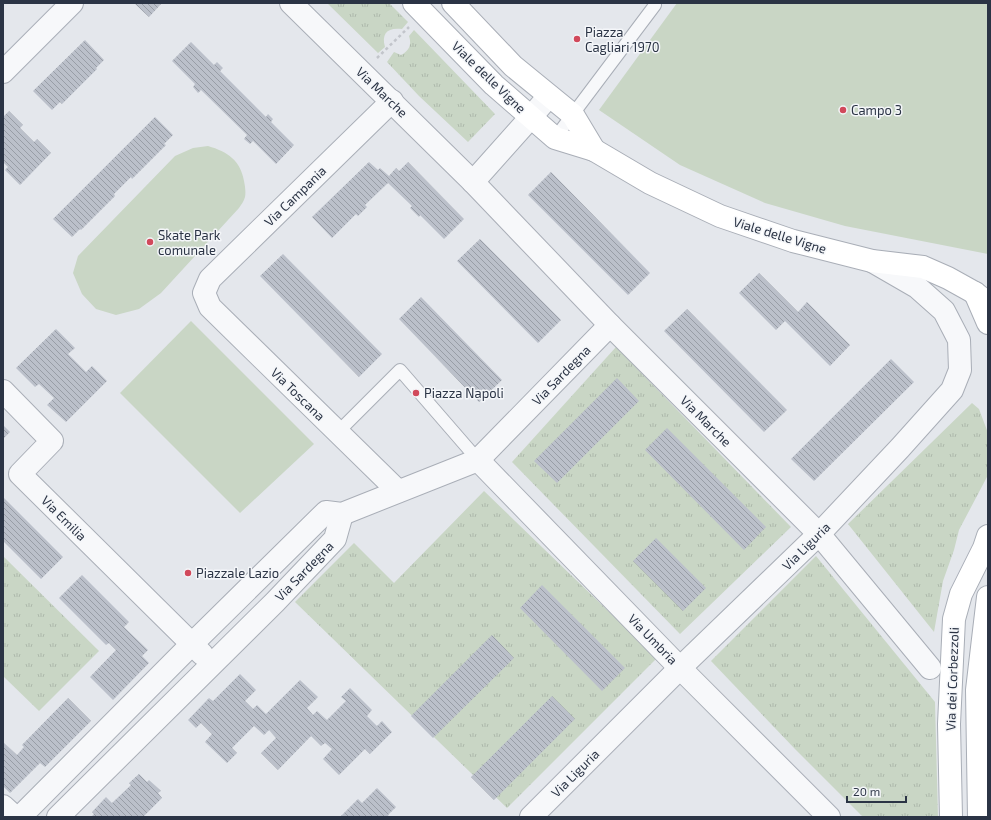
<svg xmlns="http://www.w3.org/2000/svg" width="991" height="820" viewBox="0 0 991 820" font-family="'Exo 2',sans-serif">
  <defs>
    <pattern id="grass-tufts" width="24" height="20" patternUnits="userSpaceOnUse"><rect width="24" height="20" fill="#c9d6c5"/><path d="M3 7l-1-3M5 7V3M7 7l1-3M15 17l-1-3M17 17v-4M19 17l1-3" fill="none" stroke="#adb8ab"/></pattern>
    <pattern id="building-back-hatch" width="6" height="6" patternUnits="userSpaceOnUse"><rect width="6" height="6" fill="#bbc0ca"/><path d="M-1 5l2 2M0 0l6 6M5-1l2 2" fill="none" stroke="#989da6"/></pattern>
  </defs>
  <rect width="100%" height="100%" fill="#e4e7ec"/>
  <g fill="url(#grass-tufts)">
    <path d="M327 3H389L408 22 402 29C388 27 381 33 385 47L378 53Z"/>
    <path d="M414 30 495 114 468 142 419 96 387 62 394 52 401 55C409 51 412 45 409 36Z"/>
    <path d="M616 347 791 527 680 634 512 462Z"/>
    <path d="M972 403 979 409 988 433V475L959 530 954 550 943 581 934 632 848 524Z"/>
    <path d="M484 491 657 658 507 808 295 602 354 543 394 583Z"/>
    <path d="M3 556 99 651 39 711 3 676Z"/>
    <path d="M816 556 935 702 938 817H863L795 749 711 661Z"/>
  </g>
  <g fill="#c9d6c5">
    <path d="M677 3H988V254L845 226 765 203 680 165 599 110Z"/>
    <path d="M208 146C228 152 240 160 244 181 245 186 246 192 245 197 244 201 241 205 239 208L161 293 139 309 116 315 96 309 82 294 73 273 78 256 175 156 193 148Z"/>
    <path d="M191 321 314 444 240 513 120 393Z"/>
  </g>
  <g fill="url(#building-back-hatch)">
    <path d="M134 3H162L149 17Z"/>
    <path d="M85 40 104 60 96 68 97 69 62 104 60 102 52 110 33 91Z"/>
    <path d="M191 42 214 65 217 62 223 68 220 71 266 117 268 114 273 119 271 122 294 145 276 164 253 141 250 144 244 139 247 135 201 90 198 93 193 87 195 84 172 61Z"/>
    <path d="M9 111 23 125 20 128 34 142 37 139 51 153 20 185 5 170 8 167 3 162V117Z"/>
    <path d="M155 117 173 135 164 144 166 145 132 179 131 177 114 194 115 196 81 230 80 229 72 237 53 219Z"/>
    <path d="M369 162 378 170 380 168 389 176 396 168 399 171 408 162 464 219 444 239 420 215 419 217 410 208 412 206 388 183 365 205 367 207 358 216 356 214 332 238 312 217Z"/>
    <path d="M551 172 650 273 628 295 528 195Z"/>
    <path d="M480 239 561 320 538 343 457 261Z"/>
    <path d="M283 254 382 354 359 377 260 276Z"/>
    <path d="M759 273 798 312 807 302 850 345 830 366 785 321 776 330 739 293Z"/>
    <path d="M421 297 502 380 479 402 399 319Z"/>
    <path d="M687 309 787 410 764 432 664 331Z"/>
    <path d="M56 329 75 348 68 354 86 372 92 366 107 381 66 422 47 405 54 398 39 384 35 387 16 368Z"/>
    <path d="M891 359 914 382 814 481 791 459Z"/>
    <path d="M617 378 639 401 557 483 534 461Z"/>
    <path d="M3 425 10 432 3 439Z"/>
    <path d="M667 428 766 527 744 550 645 450Z"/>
    <path d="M3 497 63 557 41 579 3 541Z"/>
    <path d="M656 538 706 588 683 611 633 561Z"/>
    <path d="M82 575 129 622 124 627 148 650 142 656 149 663 113 700 90 677 116 650 109 643 106 645 59 598Z"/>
    <path d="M542 585 625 668 602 691 520 608Z"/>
    <path d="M492 635 514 658 433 738 411 716Z"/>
    <path d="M240 674 256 690 245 701 253 709 257 705 266 714 300 680 318 697 307 708 313 715 317 711 327 720 346 701 341 697 350 688 372 710 367 716 377 726 382 721 392 732 370 754 365 749 339 775 323 759 332 749 325 743 321 746 311 736 278 770 261 753 276 738 269 730 264 735 254 726 232 748 237 753 227 763 205 742 212 734 201 723 196 728 188 720 209 698 213 701Z"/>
    <path d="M552 696 575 719 494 800 471 777Z"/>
    <path d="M68 698 91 721 45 767 40 763 10 793 3 786V742L17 755 24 747 22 745Z"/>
    <path d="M139 774 147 782 149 780 161 791 158 793 162 798 143 817H91L94 814 92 812 106 797 112 803 131 785 129 783Z"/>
    <path d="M377 788 396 807 388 815 389 817H340L358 799 362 803Z"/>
  </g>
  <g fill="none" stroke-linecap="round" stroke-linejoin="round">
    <g stroke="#a9aeb7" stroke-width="14">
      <g id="lane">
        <path d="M555 138 655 5"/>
        <path d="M338 432 400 370 478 460"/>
      </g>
    </g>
    <g stroke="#a9aeb7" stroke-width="24">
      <g id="street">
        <path d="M291 3 473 182 610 325 819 534 930 668"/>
        <path d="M3 72 72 3"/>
        <path d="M392 101 210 279 204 293 210 307 398 491"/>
        <path d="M473 182 531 117 549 96"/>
        <path d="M3 391 52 441 20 474 202 654"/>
        <path d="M478 460 680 668 829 817"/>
        <path d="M3 806 15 817"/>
        <path d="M20 817 192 644 326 512 342 514 478 460 610 325"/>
        <path d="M58 817 275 602 335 539 342 514"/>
        <path d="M531 817 680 668 819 534 900 448 952 390 960 370 959 340 944 311 917 287 872 261"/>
      </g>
    </g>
    <g stroke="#a9aeb7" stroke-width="24">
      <g id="secondary">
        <path d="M414 3 494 85 555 138 594 150 650 183 720 216 793 241 872 261 923 267 948 278 975 293 988 303"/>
        <path d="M453 3 513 66 573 115 594 150"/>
        <path d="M975 293 988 323"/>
        <path d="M951 817 949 724 954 619 961 594 984 548 988 536"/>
        <path d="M979 817 977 690 988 597"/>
      </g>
    </g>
    <path stroke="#c2c5cb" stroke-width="2.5" stroke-dasharray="3 3" stroke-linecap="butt" d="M377 58 409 27"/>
    <use href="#lane" stroke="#f7f8fa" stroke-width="12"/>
    <use href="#street" stroke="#f7f8fa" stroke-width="22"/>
    <use href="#secondary" stroke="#fff" stroke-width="22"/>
  </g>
  <g fill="#d1495b" stroke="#f4f6f9" stroke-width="1.5">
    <circle cx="577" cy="39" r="4"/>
    <circle cx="843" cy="110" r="4"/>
    <circle cx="150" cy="242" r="4"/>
    <circle cx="416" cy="393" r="4"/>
    <circle cx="188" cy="573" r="4"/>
  </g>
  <g text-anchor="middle" stroke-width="3" stroke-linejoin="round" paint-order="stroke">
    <g font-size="13" fill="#2b3445" stroke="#f4f6f9" text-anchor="start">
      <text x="585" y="37">Piazza<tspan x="585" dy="15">Cagliari 1970</tspan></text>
      <text x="851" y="115">Campo 3</text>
      <text x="158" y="240">Skate Park<tspan x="158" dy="15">comunale</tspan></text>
      <text x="424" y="398">Piazza Napoli</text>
      <text x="196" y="578">Piazzale Lazio</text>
    </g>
    <g font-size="13" fill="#2b3445" stroke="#f4f6f9">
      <text transform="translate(489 77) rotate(44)" y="5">Viale delle Vigne</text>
      <text transform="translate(382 92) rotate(44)" y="5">Via Marche</text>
      <text transform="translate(295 196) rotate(-44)" y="5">Via Campania</text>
      <text transform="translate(780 235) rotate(17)" y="5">Viale delle Vigne</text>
      <text transform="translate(561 375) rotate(-46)" y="5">Via Sardegna</text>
      <text transform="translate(298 394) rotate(44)" y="5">Via Toscana</text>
      <text transform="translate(706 421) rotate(45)" y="5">Via Marche</text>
      <text transform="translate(64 518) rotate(45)" y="5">Via Emilia</text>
      <text transform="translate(806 546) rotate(-45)" y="5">Via Liguria</text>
      <text transform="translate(304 571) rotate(-46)" y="5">Via Sardegna</text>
      <text transform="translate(653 639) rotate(46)" y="5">Via Umbria</text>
      <text transform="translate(952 679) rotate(-88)" y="5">Via dei Corbezzoli</text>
      <text transform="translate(575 773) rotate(-45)" y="5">Via Liguria</text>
    </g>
  </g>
  <rect width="991" height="820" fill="none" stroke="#2b3445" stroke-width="8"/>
  <path d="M847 796v6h59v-6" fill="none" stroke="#2b3445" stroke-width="2"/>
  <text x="853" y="796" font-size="12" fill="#2b3445" stroke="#f4f6f9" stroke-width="3" paint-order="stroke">20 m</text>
</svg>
